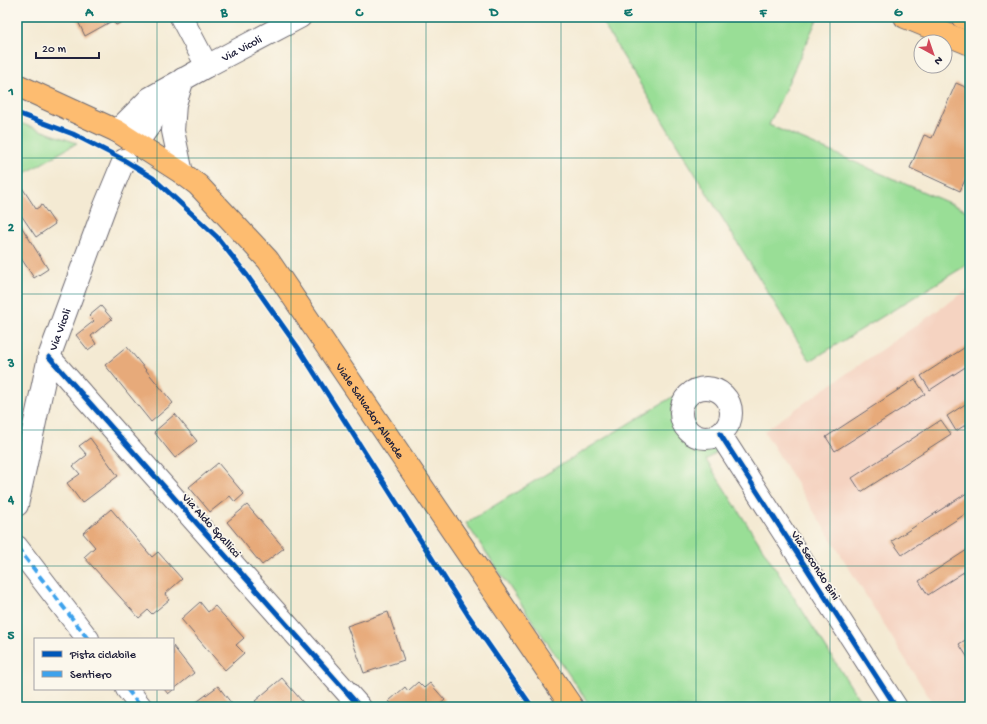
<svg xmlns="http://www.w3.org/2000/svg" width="987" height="724" viewBox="0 0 987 724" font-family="'Gochi Hand',sans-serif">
  <rect width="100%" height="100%" fill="#fbf7ec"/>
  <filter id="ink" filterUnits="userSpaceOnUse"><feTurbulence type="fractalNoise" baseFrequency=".025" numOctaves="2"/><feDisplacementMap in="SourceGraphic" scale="8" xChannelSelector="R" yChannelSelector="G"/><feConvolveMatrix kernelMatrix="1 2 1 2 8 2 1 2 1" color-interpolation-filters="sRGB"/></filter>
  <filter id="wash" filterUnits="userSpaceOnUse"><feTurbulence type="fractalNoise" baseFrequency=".012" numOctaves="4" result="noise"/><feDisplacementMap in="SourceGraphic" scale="16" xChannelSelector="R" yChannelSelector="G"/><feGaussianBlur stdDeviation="0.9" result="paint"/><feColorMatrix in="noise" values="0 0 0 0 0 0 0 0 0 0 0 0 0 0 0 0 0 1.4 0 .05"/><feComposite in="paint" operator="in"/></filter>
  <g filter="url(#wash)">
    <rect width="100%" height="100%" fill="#f4ead3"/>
    <path fill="#f5d3c1" d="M970 288V707H935L764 431Z"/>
    <g fill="#99de96" stroke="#5e8068">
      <path d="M599 17H818L769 125 970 212V263L810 361Z"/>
      <path d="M17 122 77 143 17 178Z"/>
      <path d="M677 394C676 398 672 402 672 405 670 422 681 440 697 444 702 445 708 445 713 445L719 451 706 460 864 707H591L466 523Z"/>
    </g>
    <g id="blocks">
      <g fill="#e7aa7a">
        <path d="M76 17H131L116 25 112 21 85 36Z"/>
        <path d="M956 83 970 89V145L967 153 970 155V169L960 191 910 168 924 135 932 138Z"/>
        <path d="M21 186 36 209 42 205 55 224 36 237 17 209V188Z"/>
        <path d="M17 225 18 227 21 226 48 269 34 278 17 252Z"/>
        <path d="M101 306 112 319 91 336 96 344 88 350 76 335 94 321 89 316Z"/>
        <path d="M970 344V364L930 390 921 376Z"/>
        <path d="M127 347 173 403 151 422 105 365Z"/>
        <path d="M915 379 925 394 835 451 826 437Z"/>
        <path d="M970 401V422L956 431 947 416Z"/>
        <path d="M175 414 197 441 175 458 154 432Z"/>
        <path d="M941 420 951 434 861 492 852 478Z"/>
        <path d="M90 438 118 476 82 503 67 483 80 474 73 466 87 455 79 446Z"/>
        <path d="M218 463 244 494 235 502 230 496 210 512 189 487Z"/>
        <path d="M970 491V511L902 555 892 541Z"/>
        <path d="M247 505 284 548 262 565 227 522Z"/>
        <path d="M111 509 152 557 158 552 182 579 165 594 169 600 152 614 148 610 139 618 84 557 95 547 83 533Z"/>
        <path d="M970 548V568L928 595 919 581Z"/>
        <path d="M200 602 208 612 215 606 244 638 236 645 244 653 225 670 181 619Z"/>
        <path d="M388 612 404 660 364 673 347 626Z"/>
        <path d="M970 637V657L968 658 959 644Z"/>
        <path d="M173 646 194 673 168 694 164 689H173Z"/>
        <path d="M282 678 307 707H260L255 701Z"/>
        <path d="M418 682 424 688 430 683 445 700 437 707H395L389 701 405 687 408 691Z"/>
        <path d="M218 686 232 704 227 707H190Z"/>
      </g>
    </g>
  </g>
  <g filter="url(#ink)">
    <use href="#blocks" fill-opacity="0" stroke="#6c6870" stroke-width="1"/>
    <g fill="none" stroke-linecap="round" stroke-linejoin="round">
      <g stroke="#6c6870" stroke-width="24">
        <g id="minor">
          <path d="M181 17 207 66"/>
          <path id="s1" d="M117 131 150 98 207 66 300 17"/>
          <path d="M137 143 176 88"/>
          <path d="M182 173 173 131 175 104 183 79"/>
          <path d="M49 357 360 707"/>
          <circle cx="706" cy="413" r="25"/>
          <path d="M720 434 896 707"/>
          <path id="s2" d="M17 505 49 357 105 206 124 160"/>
          <path d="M17 547 88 639"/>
          <path d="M127 689 141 707"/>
        </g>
      </g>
      <g stroke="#6c6870" stroke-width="24">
        <g id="major">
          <path id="s3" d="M17 85 117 131 182 173 198 185 268 260 572 707"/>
        </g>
      </g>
      <g stroke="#6c6870" stroke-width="24">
        <g id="highway">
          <path d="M905 17 970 44"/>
          <path d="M962 17 970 20"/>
        </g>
      </g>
      <use href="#minor" stroke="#fff" stroke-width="22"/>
      <use href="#major" stroke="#fdbc70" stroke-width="22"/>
      <use href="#highway" stroke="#fdbc70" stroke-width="22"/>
      <g stroke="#3ea2ec" stroke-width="4" stroke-dasharray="8 4" stroke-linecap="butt">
        <path d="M17 547 88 639"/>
        <path d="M127 689 141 707"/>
      </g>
      <g stroke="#fbf7ec" stroke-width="8">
        <g id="cycleway">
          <path d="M17 113 73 134 124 160 153 178 217 237 246 274 299 349 468 615 532 707"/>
          <path d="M49 357 360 707"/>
          <path d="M720 434 896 707"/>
        </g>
      </g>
      <use href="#cycleway" stroke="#0057b8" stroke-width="5"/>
    </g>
  </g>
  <path fill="none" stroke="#0f766e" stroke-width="1" stroke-opacity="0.55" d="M157 17V639M291 17V707M426 17V707M561 17V707M696 17V707M830 17V707M17 158H970M17 294H970M17 430H970M17 566H970M157 689V707"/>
  <g text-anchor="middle" stroke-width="3.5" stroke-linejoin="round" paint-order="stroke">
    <g font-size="12" fill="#22223b" stroke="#fbf7ec">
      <text dy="4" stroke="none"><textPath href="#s1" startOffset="151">Via Vicoli</textPath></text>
      <text dy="4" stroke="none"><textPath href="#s2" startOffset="181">Via Vicoli</textPath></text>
      <text dy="4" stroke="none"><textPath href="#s3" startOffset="492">Viale Salvador Allende</textPath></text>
      <text transform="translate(212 525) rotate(48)" y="4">Via Aldo Spallicci</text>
      <text transform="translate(816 565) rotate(57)" y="4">Via Secondo Bini</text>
    </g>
  </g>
  <rect width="987" height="724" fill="none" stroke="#fbf7ec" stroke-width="44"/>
  <rect x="34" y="638" width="140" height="52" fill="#fbf7ec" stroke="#a4a2a5"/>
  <rect x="42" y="651" width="20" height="6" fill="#0057b8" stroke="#a4a2a5"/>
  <text x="70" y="658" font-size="12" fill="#22223b">Pista ciclabile</text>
  <rect x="42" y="671" width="20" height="6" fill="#3ea2ec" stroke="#a4a2a5"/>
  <text x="70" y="678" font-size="12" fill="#22223b">Sentiero</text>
  <g transform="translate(933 54) rotate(140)"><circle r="19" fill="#fbf7ec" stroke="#a4a2a5"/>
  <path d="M0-3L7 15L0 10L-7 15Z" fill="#d1495b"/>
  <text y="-6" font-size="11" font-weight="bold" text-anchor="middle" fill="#22223b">N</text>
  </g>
  <path d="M36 52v6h63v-6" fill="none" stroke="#22223b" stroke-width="2"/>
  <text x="42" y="52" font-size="12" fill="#22223b" stroke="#fbf7ec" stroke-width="3" paint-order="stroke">20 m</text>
  <rect x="22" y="22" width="943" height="680" fill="none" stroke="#0f766e" stroke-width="1.5"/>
  <g font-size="13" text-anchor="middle" font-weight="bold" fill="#0f766e">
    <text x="89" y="16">A</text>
    <text x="224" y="16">B</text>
    <text x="359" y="16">C</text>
    <text x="494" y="16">D</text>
    <text x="628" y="16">E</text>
    <text x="763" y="16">F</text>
    <text x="898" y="16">G</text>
    <text x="11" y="95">1</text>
    <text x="11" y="231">2</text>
    <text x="11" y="367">3</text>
    <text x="11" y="503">4</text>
    <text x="11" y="639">5</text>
  </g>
</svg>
